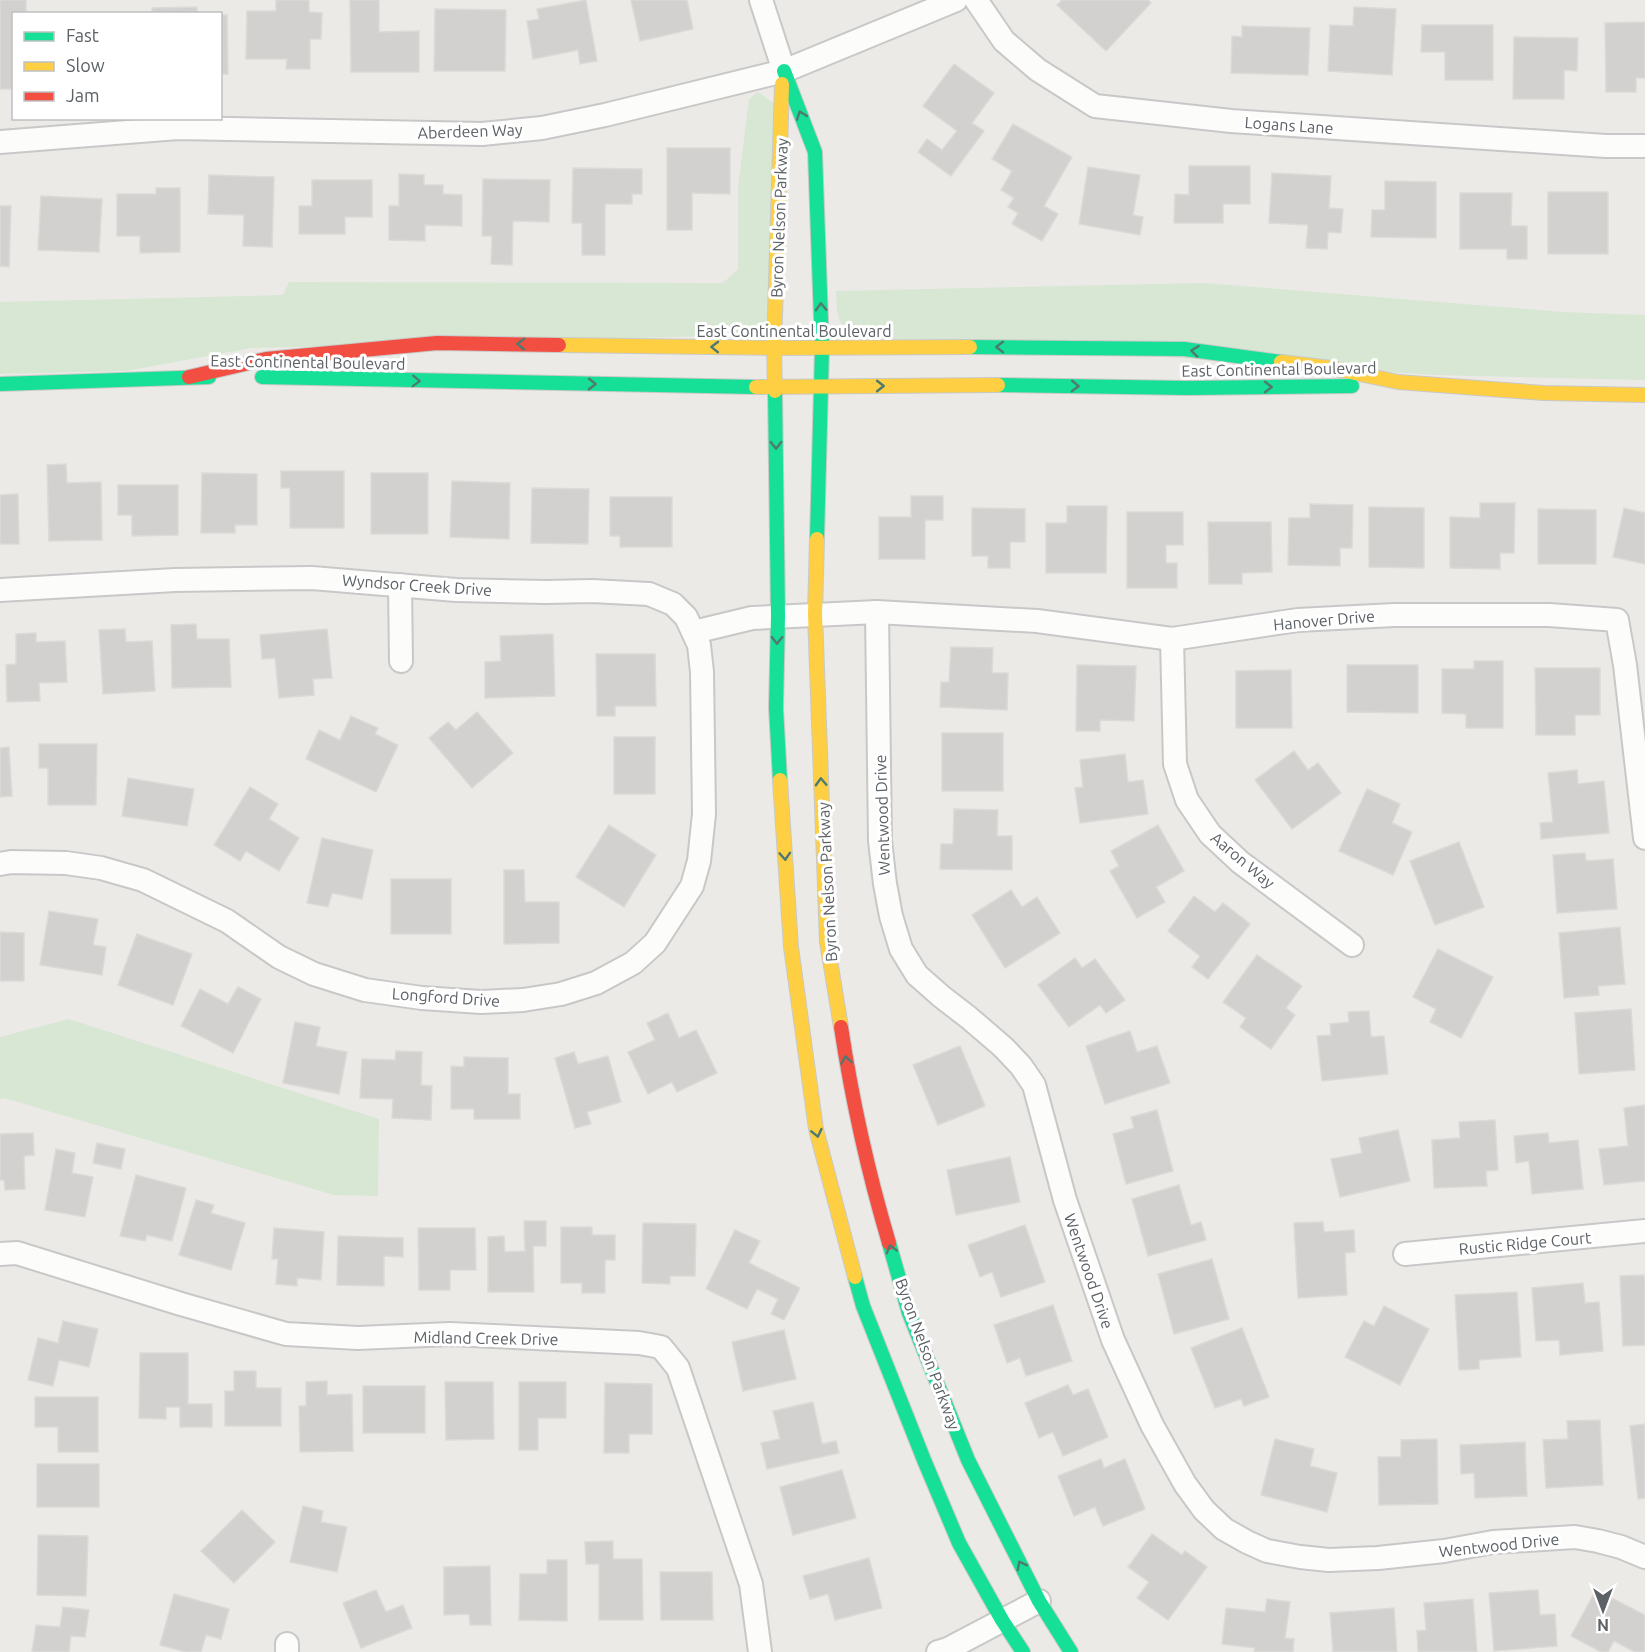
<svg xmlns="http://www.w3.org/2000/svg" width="1645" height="1652" viewBox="0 0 1645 1652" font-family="Ubuntu,sans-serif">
  <rect width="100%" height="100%" fill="#eceae7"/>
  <g fill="#d7e7d3">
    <path d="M758 92 775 104 770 324 749 335 252 348 126 371 0 374V302L283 295 289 282 723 283 738 269V187L749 99Z"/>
    <path d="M1204 283 1563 312 1645 315V380L1434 375 858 337C836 324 837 315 836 291Z"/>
    <path d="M69 1019 379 1119 378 1196 334 1195 4 1098 0 1099V1037Z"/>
  </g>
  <g fill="#d2d1d0" stroke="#dcd9d6" stroke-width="1.5">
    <path d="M0 0H26V14H14V89H0Z"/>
    <path d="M276 0H309V12L322 13 321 39H310V69H286L287 59H246L247 11H276Z"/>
    <path d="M350 0H379V32L419 31V72H351Z"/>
    <path d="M586 0 597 61 580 64 578 50 533 59 527 21 539 19 537 9Z"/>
    <path d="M631 0H687L693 29 640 41Z"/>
    <path d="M1062 0H1148L1151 3 1106 51 1057 5Z"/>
    <path d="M197 7V14H152V8Z"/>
    <path d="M1354 7 1396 9 1392 75 1328 71 1330 25 1353 26Z"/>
    <path d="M435 9 506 10 505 71H434Z"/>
    <path d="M220 15H227L228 74H220Z"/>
    <path d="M1645 22V78H1636V92H1606L1605 23Z"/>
    <path d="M1422 25H1493V80H1445V52H1421Z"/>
    <path d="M1242 26 1310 28 1308 75 1231 73 1232 36 1242 37Z"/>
    <path d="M1514 37 1578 38 1577 71 1564 70V99H1513Z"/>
    <path d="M954 64 994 93 972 123 984 131 951 176 918 152 927 139 942 150 957 131 923 106Z"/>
    <path d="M1013 124 1072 157 1044 206 1058 214 1042 241 1012 224 1018 213 1008 207 1014 198 1001 190 1012 171 992 159Z"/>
    <path d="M667 148H730V194L692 193V230H667Z"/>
    <path d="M1189 166H1250V204H1223V223H1174L1175 194 1189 195Z"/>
    <path d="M1088 167 1140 175 1133 215 1143 217 1140 235 1079 224Z"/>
    <path d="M573 168 642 169V194H632V204H605V255H582V223H572Z"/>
    <path d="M1272 173 1331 176 1329 208 1343 209 1341 233 1328 232 1327 249 1306 248 1308 225 1269 223Z"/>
    <path d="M399 174 424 175V185H443V194L462 195V226L425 225V241L389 240V206H399Z"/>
    <path d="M209 175 274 177 272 247 243 246 244 215 208 214Z"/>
    <path d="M483 179 550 180 549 222 513 221 512 265 491 264 492 236H482Z"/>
    <path d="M312 180H372V217H345V234H299V206H312Z"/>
    <path d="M1385 181 1436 182V238L1371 237 1372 210H1385Z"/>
    <path d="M156 188H180V252L140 253V236H117V194H156Z"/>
    <rect x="1548" y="192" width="60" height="62"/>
    <path d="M1460 193H1512L1511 226H1527V259H1507V249H1460Z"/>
    <path d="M41 196 102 199 99 252 38 250Z"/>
    <path d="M0 206H11L9 267 0 266Z"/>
    <path d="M66 464 67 483 101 482 102 540 49 541 47 465Z"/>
    <path d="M281 471H344V528H290V488H281Z"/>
    <path d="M202 473 257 474V525H235V533H201Z"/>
    <rect x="371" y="473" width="57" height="61"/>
    <path d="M452 481 510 483 509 539 450 537Z"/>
    <path d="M118 485H178V535L132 536V515H118Z"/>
    <path d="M532 488 589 489 588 544 531 543Z"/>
    <path d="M18 494 19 544H0V495Z"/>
    <path d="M911 496H943V520H925V559H879V517H911Z"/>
    <path d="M610 497H672V547H620V536H610Z"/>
    <path d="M1480 503H1515L1514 553H1500V569L1450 568V517L1480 518Z"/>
    <path d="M1310 504 1353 505 1352 548H1340V566L1288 565 1289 518H1310Z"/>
    <path d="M1067 506H1107L1106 573H1046V523H1067Z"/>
    <path d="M1369 507 1424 508V568L1369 567Z"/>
    <path d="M972 508 1025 509V542H1010V568H988V556H972Z"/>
    <path d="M1624 508 1645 513V564L1613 557Z"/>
    <path d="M1538 509 1596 510V564H1538Z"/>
    <path d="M1127 512H1183V545H1166V563H1177V588H1127Z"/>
    <path d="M1208 522H1271L1272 572 1242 573V584H1209Z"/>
    <path d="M196 624 197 639H229L231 687 172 688 171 625Z"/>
    <path d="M125 629 126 642 152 641 155 691 103 694 99 630Z"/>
    <path d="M327 629 332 678 313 679 314 695 279 698 275 658 262 659 260 635Z"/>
    <path d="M36 633V642L65 641 67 682 39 683 40 701 7 702 6 665 16 664V634Z"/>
    <path d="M553 634 555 696 485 698V662L501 661 500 636Z"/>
    <path d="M951 647 993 648 992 673H1008L1007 710 940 707 941 682H949Z"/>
    <path d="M596 654H655L656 706H615V716H597Z"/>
    <path d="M1474 661H1503V728H1466V714L1442 713V669H1474Z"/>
    <path d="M1077 665 1136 666 1134 721 1100 720V731H1076Z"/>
    <path d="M1347 665H1418V713L1347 712Z"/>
    <path d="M1535 668H1600V715H1575V735H1536Z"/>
    <path d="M1291 670 1292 728H1236V671Z"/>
    <path d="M477 712 513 753 472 788 429 738 448 722 456 730Z"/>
    <path d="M351 716 378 728 375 734 398 745 376 792 306 759 319 730 340 740Z"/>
    <rect x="942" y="733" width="61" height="58"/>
    <rect x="614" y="737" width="41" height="57"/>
    <path d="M39 744H97L96 805H48V768H39Z"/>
    <path d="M9 747 12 796 0 797V748Z"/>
    <path d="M1294 751 1308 770 1318 763 1341 793 1292 829 1255 780Z"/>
    <path d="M1125 754 1128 782 1143 780 1148 814 1080 823 1075 788 1083 787 1080 760Z"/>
    <path d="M1577 770 1578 784 1604 781 1609 833 1541 839 1540 823 1553 822 1548 773Z"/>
    <path d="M128 778 194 789 187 826 122 816Z"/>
    <path d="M250 787 278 804 269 819 299 838 279 871 246 851 240 861 214 845Z"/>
    <path d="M1367 789 1400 804 1392 823 1412 832 1393 875 1339 851Z"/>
    <path d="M954 809 998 810 997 836H1012V870L940 869 941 844H953Z"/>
    <path d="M609 825 656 855 624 907 576 877Z"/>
    <path d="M1158 825 1184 871 1156 887 1165 902 1137 918 1110 871 1119 866 1111 851Z"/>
    <path d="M322 838 373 850 362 899 332 893 328 907 307 903Z"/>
    <path d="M1459 842 1484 907 1435 925 1410 861Z"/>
    <path d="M1585 853 1586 861 1613 859 1617 909 1557 913 1553 855Z"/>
    <path d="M504 870H524L525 902H559V943L504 944Z"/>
    <rect x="391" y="879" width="60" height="55"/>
    <path d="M1011 890 1022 907 1037 897 1060 933 1005 968 972 915Z"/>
    <path d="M1194 896 1215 912 1223 903 1250 924 1208 979 1192 967 1200 956 1168 931Z"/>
    <path d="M49 911 98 919 93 945 106 947 102 975 40 965Z"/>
    <path d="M1620 927 1625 984 1598 986 1599 995 1564 998 1559 933Z"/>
    <path d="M0 932 24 933V981H0Z"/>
    <path d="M137 934 192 954 173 1005 118 985Z"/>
    <path d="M1438 949 1493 977 1461 1038 1430 1022 1436 1009 1413 997Z"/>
    <path d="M1257 955 1302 986 1286 1008 1295 1015 1271 1049 1240 1027 1246 1018 1223 1002Z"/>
    <path d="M1075 958 1082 968 1095 959 1125 1000 1106 1013 1100 1005 1069 1027 1038 985Z"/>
    <path d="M238 987 261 999 233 1053 181 1026 200 989 228 1004Z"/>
    <path d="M1631 1009 1635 1070 1579 1074 1575 1013Z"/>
    <path d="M1369 1011 1371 1037 1384 1036 1388 1074 1322 1081 1317 1036 1331 1035 1330 1024 1349 1022 1348 1012Z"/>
    <path d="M668 1013 679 1038 696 1030 717 1073 677 1092 672 1082 648 1094 628 1052 655 1040 647 1023Z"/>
    <path d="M295 1022 320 1027 316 1046 347 1052 339 1094 283 1083Z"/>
    <path d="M1130 1031 1137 1052 1157 1046 1170 1083 1105 1104 1086 1046Z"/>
    <path d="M960 1046 985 1106 938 1125 913 1065Z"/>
    <path d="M396 1051 422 1052 421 1085 432 1086 431 1120 392 1118 393 1099 360 1098 362 1059 395 1060Z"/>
    <path d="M574 1052 578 1064 608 1056 621 1102 587 1112 591 1124 575 1128 555 1058Z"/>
    <path d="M464 1057 508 1058V1094H520V1119H474V1109H451V1066L464 1067Z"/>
    <path d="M1645 1105V1181L1604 1185 1599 1149 1628 1146 1624 1108Z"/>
    <path d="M1157 1110 1173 1171 1126 1184 1113 1134 1134 1128 1131 1117Z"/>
    <path d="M1495 1120 1498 1170 1486 1171 1487 1186 1434 1188 1432 1140 1460 1138 1459 1122Z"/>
    <path d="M1398 1130 1410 1181 1340 1197 1331 1159 1362 1153 1359 1138Z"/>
    <path d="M33 1133 34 1155 24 1156 25 1189 5 1190 4 1180H0V1134Z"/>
    <path d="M1548 1133 1549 1143 1578 1140 1583 1189 1532 1194 1529 1161 1516 1163 1514 1136Z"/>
    <path d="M97 1143 125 1149 121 1169 93 1163Z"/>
    <path d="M56 1149 75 1153 72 1173 93 1177 85 1217 45 1210Z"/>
    <path d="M1010 1157 1020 1202 956 1215 947 1170Z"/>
    <path d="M136 1175 186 1188 172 1241 147 1235 145 1241 120 1236Z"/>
    <path d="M1179 1185 1191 1225 1201 1222 1206 1240 1148 1256 1132 1199Z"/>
    <path d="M196 1200 214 1205 211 1213 245 1223 231 1270 179 1255Z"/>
    <path d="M524 1221H546V1246H533L534 1292H488V1237L504 1236 505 1252 525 1251Z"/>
    <path d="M1323 1222 1324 1232 1354 1230 1355 1252 1345 1253 1347 1295 1298 1298 1294 1223Z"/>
    <path d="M643 1223 696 1224 695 1276H670V1284L642 1283Z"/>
    <path d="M1025 1225 1045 1282 1001 1297 992 1272 980 1277 968 1245Z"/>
    <path d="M561 1227H592V1235H615V1260H605V1293H582V1283H561Z"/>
    <path d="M274 1228 324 1232 321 1280 297 1278V1286L276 1284 278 1259H272Z"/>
    <path d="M418 1228H475L476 1270H450V1290H419Z"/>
    <path d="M735 1230 760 1241 749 1263 800 1288 784 1320 771 1314 778 1299 757 1289 747 1309 706 1289Z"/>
    <path d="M338 1236 403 1238V1257L384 1256V1286L337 1285Z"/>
    <path d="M1212 1259 1229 1319 1174 1334 1158 1274Z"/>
    <path d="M1644 1275 1645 1286V1345L1623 1346 1620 1276Z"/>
    <path d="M1583 1283 1585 1303 1599 1302 1603 1351 1560 1355 1559 1340 1536 1341 1532 1288Z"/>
    <path d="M1517 1292 1521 1357 1479 1360V1369L1459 1370 1455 1295Z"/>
    <path d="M1053 1305 1072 1361 1026 1376 1020 1358 1007 1363 994 1325Z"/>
    <path d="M1384 1306 1429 1329 1400 1385 1345 1357 1364 1321 1374 1326Z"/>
    <path d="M63 1321 98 1329 89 1367 59 1360 53 1386 28 1380 38 1338 58 1343Z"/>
    <path d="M1242 1328 1269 1397 1244 1406 1241 1399 1215 1408 1191 1348Z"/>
    <path d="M784 1330 796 1379 743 1391 732 1342Z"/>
    <path d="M140 1353H188V1404H212V1427H180V1407H166V1419L139 1418Z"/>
    <path d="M234 1371H256V1388H281V1426H225V1391H234Z"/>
    <path d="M327 1381V1395L352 1394 353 1451 300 1452 299 1406H306V1382Z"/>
    <path d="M445 1382H493L494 1439 446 1440Z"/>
    <path d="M519 1382H566V1418H538V1450H519Z"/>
    <path d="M605 1383 652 1384V1434H629V1453H604Z"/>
    <path d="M1068 1385 1073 1395 1088 1389 1108 1437 1063 1456 1053 1432 1039 1438 1025 1403Z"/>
    <rect x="363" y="1386" width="62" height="47"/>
    <path d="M35 1397H98V1452H58V1427H35Z"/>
    <path d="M813 1402 822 1444 836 1441 839 1453 767 1469 761 1443 780 1439 773 1411Z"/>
    <path d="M1600 1420 1603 1485 1546 1488 1543 1440 1568 1439 1567 1421Z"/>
    <path d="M1645 1424V1498L1638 1499 1630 1426Z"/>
    <path d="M1275 1439 1314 1449 1310 1466 1337 1473 1327 1512 1261 1495Z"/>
    <path d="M1437 1439 1438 1504 1379 1505 1378 1457H1401V1440Z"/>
    <path d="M1525 1442 1527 1496 1475 1498 1474 1473 1461 1474 1460 1445Z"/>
    <path d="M1101 1459 1104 1468 1125 1459 1145 1509 1103 1526 1095 1507 1074 1516 1058 1476Z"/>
    <rect x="37" y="1464" width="62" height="43"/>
    <path d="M842 1470 856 1518 793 1535 780 1487Z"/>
    <path d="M303 1506 323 1511 321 1522 347 1527 337 1572 290 1562Z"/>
    <path d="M242 1510 275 1542 234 1583 201 1551Z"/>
    <path d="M1152 1534 1182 1555 1185 1551 1207 1567 1168 1620 1137 1598 1149 1582 1128 1567Z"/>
    <path d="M38 1535 88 1536 86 1596 37 1595Z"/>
    <path d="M613 1541V1559H642L643 1620H599V1564H586L585 1542Z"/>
    <path d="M869 1558 882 1608 835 1620 828 1594 810 1599 803 1576Z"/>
    <path d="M547 1560H567V1621L519 1620 520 1574H547Z"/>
    <path d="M490 1566 491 1625H470L469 1614 444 1615V1567Z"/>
    <path d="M660 1572H712L713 1620H661Z"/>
    <path d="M376 1590 386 1612 403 1605 412 1628 361 1648 343 1603Z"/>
    <path d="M1538 1590 1540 1615 1555 1614 1557 1646 1494 1651 1489 1593Z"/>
    <path d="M1596 1590 1645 1615V1652H1635L1614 1641 1608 1652H1601L1571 1636Z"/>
    <path d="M174 1594 229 1609 221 1639 206 1635 201 1652H186L160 1645Z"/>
    <path d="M1267 1599 1290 1602 1285 1638 1294 1639 1293 1652H1254L1255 1648 1222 1644 1226 1608 1265 1612Z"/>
    <path d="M1473 1599 1477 1652H1418L1417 1631 1426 1630 1424 1603Z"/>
    <path d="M63 1607 89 1610 85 1637 71 1636 69 1652H32L36 1625 60 1627Z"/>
    <path d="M1394 1608 1397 1652H1333L1330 1613Z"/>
  </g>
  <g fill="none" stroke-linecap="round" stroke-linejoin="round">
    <g stroke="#c8c8c8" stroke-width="26">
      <g id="street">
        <path d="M761 0 784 71"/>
        <path d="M976 0 1004 41 1038 70 1095 106 1231 121 1606 146H1645"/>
        <path d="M0 142 178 128 482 134 542 128 605 115 784 71 956 0"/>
        <path d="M400 585 401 661"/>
        <path d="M0 590 175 580 312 578 456 590 546 592 592 591 649 594 673 604 686 617 699 645 702 672 704 814 699 861 692 886 655 943 633 963 596 983 561 994 523 1000 481 1002 422 998 365 990 314 974 279 957 227 921 143 880 101 868 66 863 11 862 0 864"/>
        <path d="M877 612 880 841 885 884 891 916 901 949 917 975 942 997 968 1017 1003 1047 1021 1066 1034 1085 1065 1200 1113 1340 1152 1425 1185 1484 1204 1510 1224 1529 1247 1542 1267 1551 1300 1557 1329 1560 1378 1558 1444 1551 1493 1542 1575 1537 1598 1541 1621 1547 1645 1557"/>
        <path d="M694 632 752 618 877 612 1037 621 1172 639 1298 620 1394 615H1549L1617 620 1625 665 1645 838"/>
        <path d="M1172 639 1175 764 1187 800 1210 834 1240 862 1352 945"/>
        <path d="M0 1254 17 1253 181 1304 286 1334 358 1338 450 1334 639 1343 661 1347 678 1368 751 1584 760 1652"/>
        <path d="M1405 1254 1645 1231"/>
        <path d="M287 1644V1652"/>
        <path d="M938 1652 948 1649 1039 1601"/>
      </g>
    </g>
    <g stroke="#c8c9c8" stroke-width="16">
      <g id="fast">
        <path d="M784 71 815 152 822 348 817 539"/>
        <path d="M970 347 1184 349 1281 362"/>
        <path d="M262 377 756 387"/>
        <path d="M0 384 209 377"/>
        <path d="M998 385 1188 388 1352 386"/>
        <path d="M775 391 778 616 776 708 780 780"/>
        <path d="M889 1243 909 1313 968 1460 1039 1601 1071 1652"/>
        <path d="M855 1277 863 1306 924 1460 959 1543 1002 1620 1023 1652"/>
      </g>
    </g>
    <g stroke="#c8c9c8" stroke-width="16">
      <g id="slow">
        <path d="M559 345 774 348 970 347"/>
        <path d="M1281 362 1331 368 1398 382 1544 393 1645 395"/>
        <path d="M756 387 998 385"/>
        <path d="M775 391 774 348 782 84"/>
        <path d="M817 539 815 614 827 942 841 1027"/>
        <path d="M780 780 791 947 816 1129 855 1277"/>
      </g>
    </g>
    <g stroke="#c8c9c8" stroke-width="16">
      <g id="jam">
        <path d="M189 377 266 359 437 343 559 345"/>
        <path d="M841 1027C852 1100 868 1172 889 1243"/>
      </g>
    </g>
    <use href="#street" stroke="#fcfcfb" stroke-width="22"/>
    <use href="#fast" stroke="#16e098" stroke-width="14"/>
    <use href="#slow" stroke="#ffcf43" stroke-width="14"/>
    <use href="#jam" stroke="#f24e42" stroke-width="14"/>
  </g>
  <defs><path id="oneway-chevron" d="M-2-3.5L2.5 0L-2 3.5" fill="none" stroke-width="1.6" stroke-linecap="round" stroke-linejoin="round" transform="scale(1.5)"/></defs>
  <g stroke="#4e7a6f">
    <use href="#oneway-chevron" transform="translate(801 115) rotate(-110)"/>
    <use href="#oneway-chevron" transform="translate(821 307) rotate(-92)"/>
    <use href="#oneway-chevron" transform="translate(521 344) rotate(-179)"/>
    <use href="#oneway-chevron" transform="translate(715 347) rotate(-179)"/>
    <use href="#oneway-chevron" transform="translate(1000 347) rotate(-180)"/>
    <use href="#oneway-chevron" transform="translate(1195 351) rotate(-173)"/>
    <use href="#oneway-chevron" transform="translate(416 381) rotate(2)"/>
    <use href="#oneway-chevron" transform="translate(592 384) rotate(1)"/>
    <use href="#oneway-chevron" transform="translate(880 386)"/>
    <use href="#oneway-chevron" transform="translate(1075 386) rotate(1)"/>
    <use href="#oneway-chevron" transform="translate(1268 387)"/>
    <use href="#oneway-chevron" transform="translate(776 445) rotate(89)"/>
    <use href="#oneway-chevron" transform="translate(777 640) rotate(91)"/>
    <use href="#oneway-chevron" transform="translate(821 782) rotate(-92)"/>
    <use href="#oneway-chevron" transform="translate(785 856) rotate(86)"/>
    <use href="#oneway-chevron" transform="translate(846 1060) rotate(-99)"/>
    <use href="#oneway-chevron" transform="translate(817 1133) rotate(77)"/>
    <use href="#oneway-chevron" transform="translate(891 1249) rotate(-106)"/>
    <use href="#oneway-chevron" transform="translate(1021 1565) rotate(-117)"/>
  </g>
  <g text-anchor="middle" stroke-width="6" stroke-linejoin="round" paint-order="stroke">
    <g font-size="16" fill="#5c6165" stroke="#fff">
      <text transform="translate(1289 125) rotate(4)" y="6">Logans Lane</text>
      <text transform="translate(470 131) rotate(-2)" y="6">Aberdeen Way</text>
      <text transform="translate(779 218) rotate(-88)" y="6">Byron Nelson Parkway</text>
      <text x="794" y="337">East Continental Boulevard</text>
      <text transform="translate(308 362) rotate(1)" y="6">East Continental Boulevard</text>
      <text transform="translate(1279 369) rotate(-1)" y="6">East Continental Boulevard</text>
      <text transform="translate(417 585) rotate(4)" y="6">Wyndsor Creek Drive</text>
      <text transform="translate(1324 620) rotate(-5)" y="6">Hanover Drive</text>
      <text transform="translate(882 815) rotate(-92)" y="6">Wentwood Drive</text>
      <text transform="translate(1243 860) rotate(40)" y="6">Aaron Way</text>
      <text transform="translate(827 882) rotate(-93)" y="6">Byron Nelson Parkway</text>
      <text transform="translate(446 997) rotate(4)" y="6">Longford Drive</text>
      <text transform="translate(1525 1243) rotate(-5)" y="6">Rustic Ridge Court</text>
      <text transform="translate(1089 1271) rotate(71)" y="6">Wentwood Drive</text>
      <text transform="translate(486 1338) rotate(1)" y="6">Midland Creek Drive</text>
      <text transform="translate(928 1354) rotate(70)" y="6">Byron Nelson Parkway</text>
      <text transform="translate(1499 1545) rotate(-6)" y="6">Wentwood Drive</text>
    </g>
  </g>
  <rect x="12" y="12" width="210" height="108" fill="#ffffff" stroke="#bec0c1" stroke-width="1.5"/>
  <rect x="24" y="32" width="30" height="9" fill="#16e098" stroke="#bec0c1" stroke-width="1.5"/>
  <text x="66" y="42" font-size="18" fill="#5c6165">Fast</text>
  <rect x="24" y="62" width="30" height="9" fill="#ffcf43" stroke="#bec0c1" stroke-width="1.5"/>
  <text x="66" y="72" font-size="18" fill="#5c6165">Slow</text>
  <rect x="24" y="92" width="30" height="9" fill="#f24e42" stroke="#bec0c1" stroke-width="1.5"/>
  <text x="66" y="102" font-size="18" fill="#5c6165">Jam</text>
  <g transform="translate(1603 1610) rotate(180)" stroke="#ffffff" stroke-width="4.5" paint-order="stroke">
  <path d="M0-4.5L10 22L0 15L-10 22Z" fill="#5c6165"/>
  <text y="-9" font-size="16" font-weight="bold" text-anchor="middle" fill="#5c6165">N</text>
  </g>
</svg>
